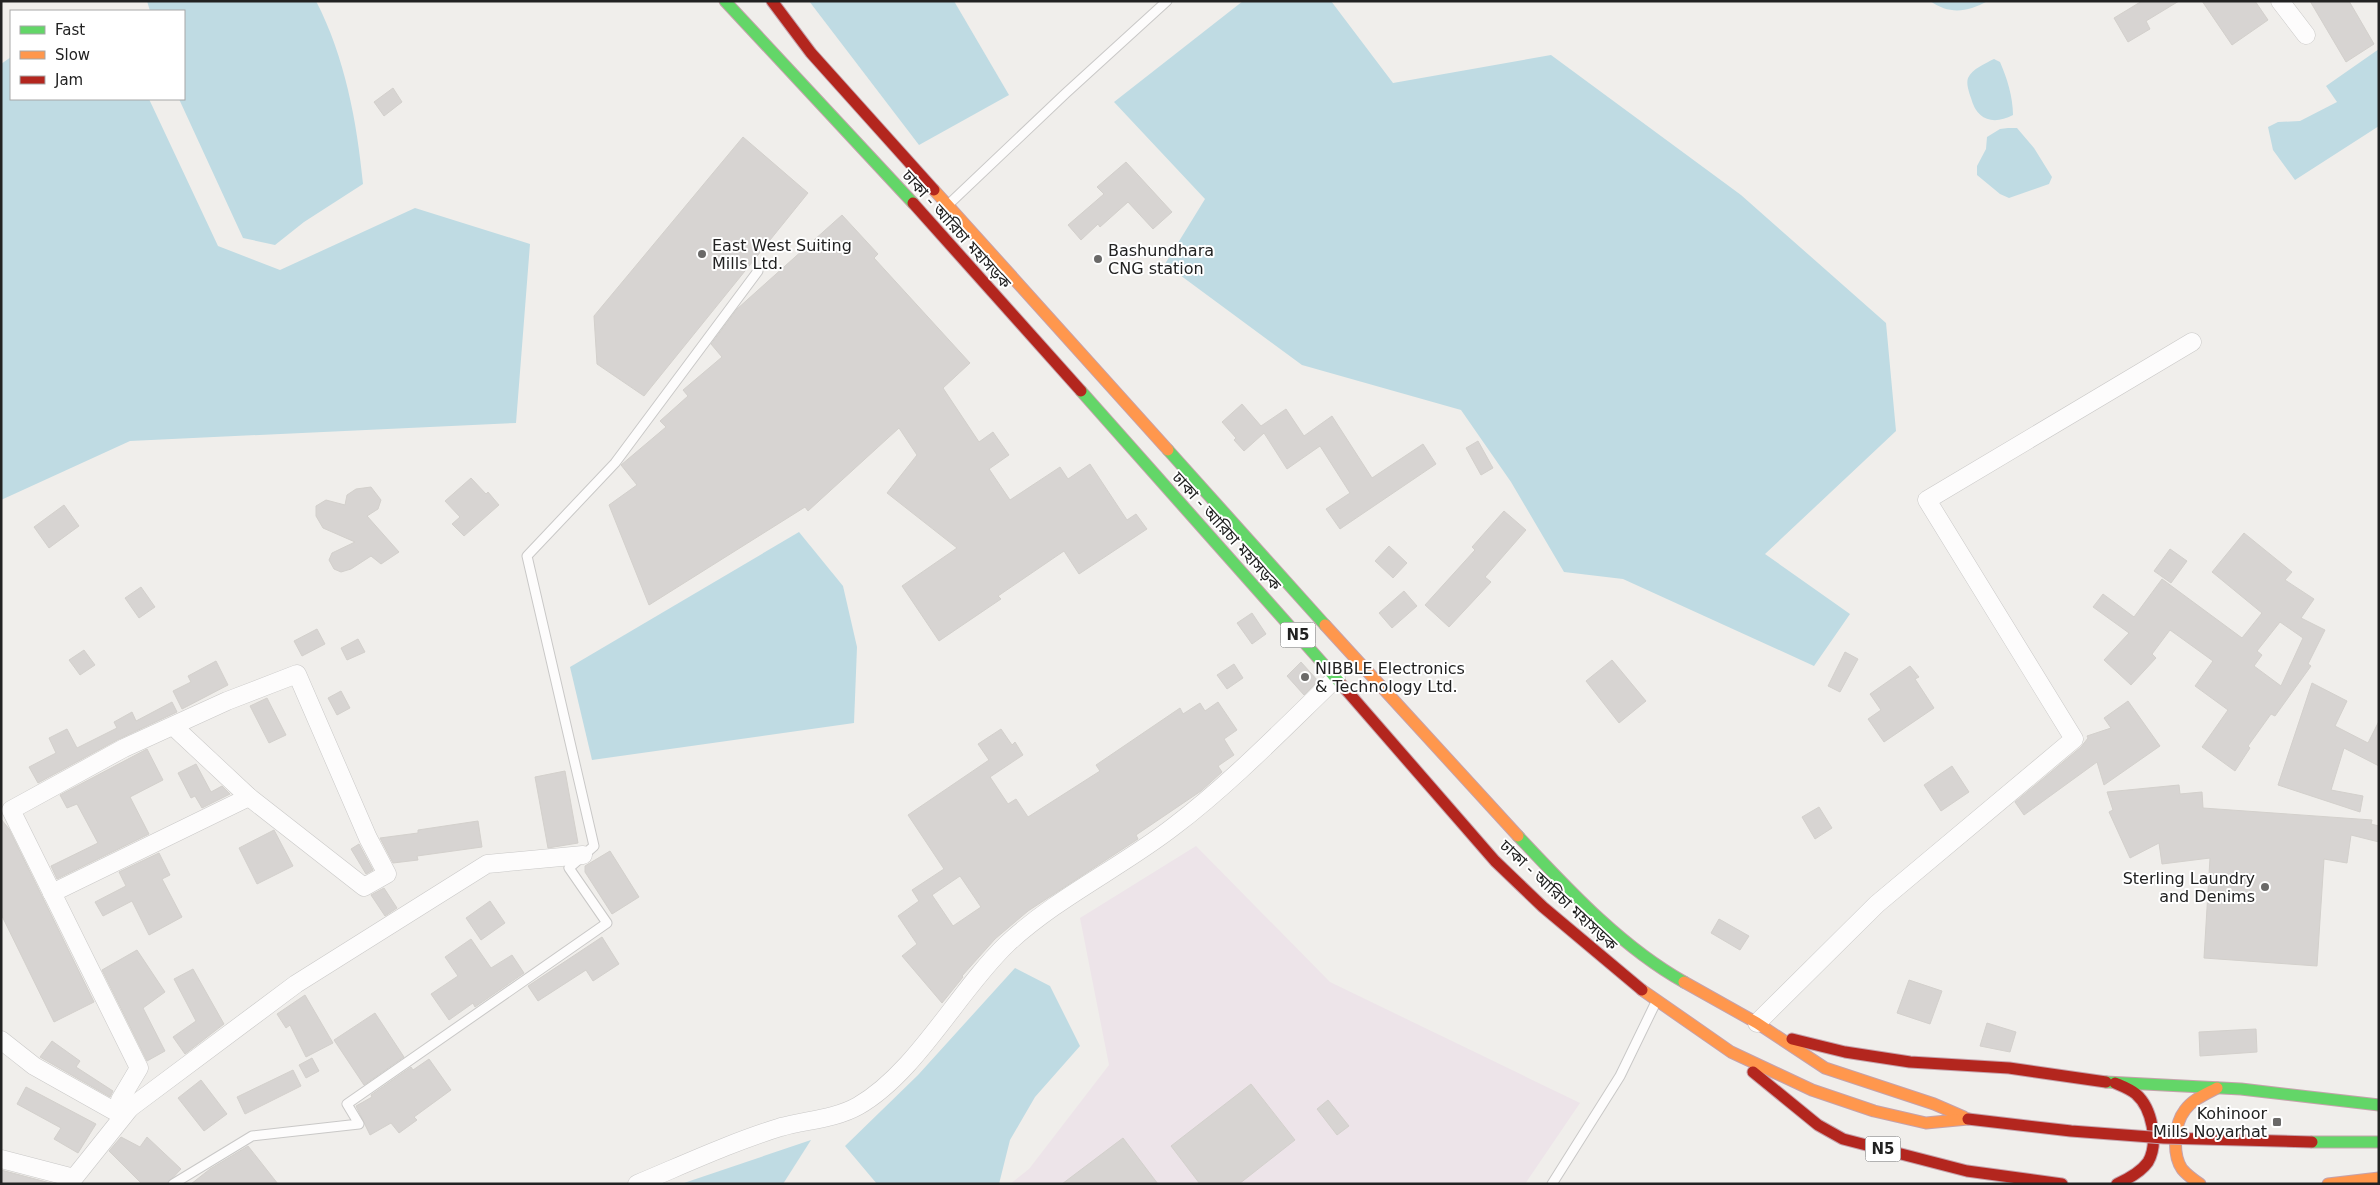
<svg xmlns="http://www.w3.org/2000/svg" width="2380" height="1185" viewBox="0 0 2380 1185" font-family="'DejaVu Sans','Noto Sans Bengali',sans-serif">
  <rect width="100%" height="100%" fill="#f0eeeb"/>
  <path fill="#ede4e9" d="M1196 846 1330 982 1580 1103 1525 1184H1010L1029 1169 1109 1065 1080 918Z"/>
  <g fill="#bfdbe3">
    <path d="M147 1H316C345 57 357 122 363 184L304 222 275 245 243 238 179 99H184V11H150Z"/>
    <path d="M809 1H954L1009 95 919 145Z"/>
    <path d="M1243 1H1331L1393 83 1551 55 1741 195 1886 323 1896 431 1765 554 1850 614 1814 666 1623 579 1564 572 1511 482 1461 410 1302 365 1165 264 1205 199 1114 102Z"/>
    <path d="M1930 1H1988C1967 12 1950 15 1930 1Z"/>
    <path d="M2379 49V126L2295 180 2273 150 2268 127 2278 122 2300 121 2337 102 2326 86Z"/>
    <path d="M11 57V99H149L218 246 280 270 415 208 530 244 516 423 130 441 1 500V64Z"/>
    <path d="M1994 59 2000 62C2007 78 2013 97 2013 115 1994 125 1977 121 1971 98 1969 92 1966 84 1968 78 1972 69 1986 63 1994 59Z"/>
    <path d="M2008 128H2017L2034 148 2052 177 2049 184 2009 198 2000 194 1977 175V166L1986 149 1987 137 2000 129Z"/>
    <path d="M799 532 843 586 857 647 854 723 592 760 570 667Z"/>
    <path d="M1015 968 1050 986 1080 1046 1035 1097 1010 1140 999 1184H877L845 1146 918 1075Z"/>
    <path d="M811 1140 783 1184H681Z"/>
  </g>
  <g fill="#d7d4d2" stroke="#d3d0cc" fill-rule="evenodd">
    <path d="M2142 1H2179L2146 21 2150 29 2128 42 2114 18Z"/>
    <path d="M2202 1H2255L2268 20 2232 45Z"/>
    <path d="M2310 1H2349L2374 44 2346 62Z"/>
    <path d="M393 88 402 102 384 116 374 102Z"/>
    <path d="M743 137 808 193 644 396 597 364 594 316Z"/>
    <path d="M1126 162 1172 212 1153 229 1128 202 1100 227 1098 224 1081 240 1068 225 1104 194 1097 187Z"/>
    <path d="M842 215 878 254 874 258 970 363 943 388 979 442 993 432 1009 455 989 469 1010 500 1060 467 1068 479 1090 464 1127 520 1136 514 1147 529 1079 574 1064 551 998 596 1001 599 939 641 902 586 957 548 887 493 917 455 899 428 808 511 805 507 649 605 609 505 637 485 621 465 666 427 660 421 688 396 683 390 722 357 711 344 737 309Z"/>
    <path d="M1242 404 1261 426 1286 409 1304 436 1332 416 1372 478 1423 444 1436 464 1340 529 1326 509 1350 493 1320 446 1287 469 1264 433 1244 451 1234 440 1236 438 1222 422Z"/>
    <path d="M1478 441 1493 468 1481 475 1466 448Z"/>
    <path d="M471 478 486 494 488 492 499 505 464 536 452 524 460 517 445 501Z"/>
    <path d="M371 487 381 500 378 509 367 516 399 552 381 564 371 556 351 569 341 572 334 569 329 560 332 553 355 542 323 528 316 516V506L326 500 345 505 347 495 356 489Z"/>
    <path d="M64 505 79 526 49 548 34 527Z"/>
    <path d="M1504 511 1526 530 1485 577 1491 582 1449 627 1425 605 1475 550 1472 547Z"/>
    <path d="M2244 533 2292 572 2285 580 2314 599 2301 618 2325 630 2308 664 2311 666 2275 716 2271 714 2248 746 2250 748 2235 771 2202 747 2228 710 2195 686 2213 661 2170 630 2152 654 2156 658 2131 685 2104 660 2129 633 2093 607 2103 594 2134 617 2162 579 2242 638 2262 613 2212 572ZM2280 622 2303 638 2281 686 2254 666 2262 655 2257 651Z"/>
    <path d="M1389 546 1407 563 1393 578 1375 561Z"/>
    <path d="M2170 549 2187 561 2171 583 2154 571Z"/>
    <path d="M141 587 155 607 139 618 125 598Z"/>
    <path d="M1404 591 1417 606 1392 628 1379 613Z"/>
    <path d="M1252 613 1266 634 1252 644 1237 623Z"/>
    <path d="M317 629 325 644 302 656 294 641Z"/>
    <path d="M358 639 365 652 347 660 341 648Z"/>
    <path d="M84 650 95 665 80 675 69 660Z"/>
    <path d="M1845 652 1858 659 1840 692 1828 686Z"/>
    <path d="M1612 660 1646 701 1619 723 1586 681Z"/>
    <path d="M216 661 228 685 182 709 173 691 191 682 188 676Z"/>
    <path d="M1301 662 1318 681 1304 695 1287 676Z"/>
    <path d="M1234 664 1243 678 1227 689 1217 675Z"/>
    <path d="M1910 666 1919 677 1915 679 1934 708 1884 742 1868 719 1881 710 1870 694Z"/>
    <path d="M2312 683 2347 701 2335 726 2368 743 2379 721V766L2344 748 2331 790 2363 796 2360 812 2278 785Z"/>
    <path d="M341 691 350 708 337 715 328 698Z"/>
    <path d="M267 698 286 735 269 743 250 706Z"/>
    <path d="M2128 701 2160 746 2104 785 2097 762 2024 815 2015 802 2081 747 2088 738 2087 736 2111 728 2104 718Z"/>
    <path d="M172 702 177 712 119 739 38 783 29 767 56 753 49 738 67 729 77 748 117 728 114 722 132 712 136 721Z"/>
    <path d="M1218 702 1237 730 1224 739 1234 755 1218 766 1222 772 1201 791 1136 835 1138 839 1028 911 995 939 962 976 963 977 942 1003 902 956 917 944 898 916 919 901 912 890 944 869 908 815 989 760 978 744 1001 729 1012 745 1015 742 1023 755 990 777 1008 804 1016 799 1028 817 1100 771 1096 765 1180 708 1183 714 1200 703 1205 711ZM960 876 981 907 953 926 932 895Z"/>
    <path d="M147 749 163 780 130 797 149 834 57 879 51 866 98 843 77 804 67 808 60 795Z"/>
    <path d="M196 764 211 792 222 786 230 794 202 808 195 796 191 798 178 773Z"/>
    <path d="M1952 766 1969 792 1941 811 1924 785Z"/>
    <path d="M565 771 578 843 548 848 535 777Z"/>
    <path d="M2179 785 2180 794 2202 792 2203 808 2372 820 2371 824 2379 826V842L2351 835 2347 863 2324 859 2317 966 2204 958 2210 858 2162 864 2159 843 2130 858 2109 812 2113 810 2107 792Z"/>
    <path d="M1819 807 1832 828 1815 839 1802 817Z"/>
    <path d="M1 819 9 829 94 1002 54 1022 1 914Z"/>
    <path d="M478 821 482 847 417 856 418 860 393 863 380 838 418 833V830Z"/>
    <path d="M274 830 293 866 257 884 239 848Z"/>
    <path d="M359 844 373 870 366 874 351 849Z"/>
    <path d="M610 851 639 897 612 914 585 872V866Z"/>
    <path d="M159 853 170 875 162 879 182 917 149 935 132 901 103 916 95 902 126 886 119 872Z"/>
    <path d="M384 888 397 908 385 916 371 895Z"/>
    <path d="M490 901 505 923 481 940 466 918Z"/>
    <path d="M1719 919 1749 936 1740 950 1711 933Z"/>
    <path d="M602 937 619 964 593 981 586 970 538 1001 528 986Z"/>
    <path d="M471 939 491 968 512 955 524 973 475 1007 473 1003 449 1020 431 994 458 976 445 957Z"/>
    <path d="M137 950 165 992 143 1008 165 1051 147 1061 102 970Z"/>
    <path d="M193 969 224 1024 185 1054 173 1037 196 1021 174 979Z"/>
    <path d="M1909 980 1942 991 1930 1024 1897 1013Z"/>
    <path d="M305 995 333 1043 306 1057 290 1025 286 1028 277 1014Z"/>
    <path d="M375 1013 404 1057 364 1085 334 1040Z"/>
    <path d="M1987 1023 2016 1032 2010 1052 1980 1046Z"/>
    <path d="M2256 1029 2257 1052 2200 1056 2199 1032Z"/>
    <path d="M52 1041 80 1061 76 1067 113 1091 110 1097 40 1057Z"/>
    <path d="M312 1058 319 1071 306 1078 299 1065Z"/>
    <path d="M429 1059 451 1090 414 1117 417 1120 399 1133 391 1123 370 1135 356 1106 372 1097 371 1095 411 1067 413 1070Z"/>
    <path d="M293 1070 301 1086 245 1114 237 1097Z"/>
    <path d="M201 1080 227 1114 204 1131 178 1098Z"/>
    <path d="M1251 1084 1295 1140 1239 1184H1200L1171 1146Z"/>
    <path d="M26 1087 96 1124 78 1153 54 1139 61 1128 17 1104Z"/>
    <path d="M1328 1100 1349 1126 1337 1135 1317 1109Z"/>
    <path d="M121 1137 140 1147 147 1137 181 1169 167 1184H142L109 1151Z"/>
    <path d="M1123 1138 1158 1184H1062Z"/>
    <path d="M248 1146 278 1184H191L210 1169Z"/>
    <path d="M1 1170 54 1184H1Z"/>
  </g>
  <g fill="none" stroke-linecap="round" stroke-linejoin="round">
    <g stroke="#c9c8c7" stroke-width="11">
      <g id="lane">
        <path d="M949 204 1066 93 1167 1"/>
        <path d="M173 1184 252 1136 359 1124 347 1104 607 923 569 868 594 846 527 556 615 463 758 271"/>
        <path d="M1552 1184 1620 1076 1655 1004"/>
      </g>
    </g>
    <g stroke="#c9c8c7" stroke-width="19">
      <g id="street">
        <path d="M2280 1 2306 35"/>
        <path d="M52 893 249 797"/>
        <path d="M1757 1023 1877 904 2074 739 1927 500 2192 342"/>
        <path d="M1 1040 34 1066 123 1116"/>
        <path d="M130 1108 296 984 487 864 583 855"/>
        <path d="M1 1159 74 1178 130 1108 120 1100 139 1068 11 810 124 748 227 701 297 674 368 838 387 874 364 887 249 797 173 726"/>
        <path d="M637 1184C685 1164 732 1142 781 1127 806 1120 835 1119 858 1106 916 1073 958 991 1007 944 1056 898 1120 868 1173 827 1231 783 1283 729 1336 678"/>
      </g>
    </g>
    <g stroke="#c5a2ac" stroke-width="13">
      <g id="fast">
        <path d="M725 1 913 203"/>
        <path d="M1081 391 1341 684"/>
        <path d="M1168 450 1325 625"/>
        <path d="M1518 836C1568 889 1620 946 1684 982"/>
        <path d="M2106 1082 2241 1089 2379 1105"/>
        <path d="M2312 1142H2379"/>
      </g>
    </g>
    <g stroke="#c5a2ac" stroke-width="13">
      <g id="slow">
        <path d="M934 190 1168 450"/>
        <path d="M1325 625 1518 836"/>
        <path d="M1684 982 1757 1023 1825 1068 1934 1104 1964 1117"/>
        <path d="M1642 990 1731 1052 1812 1090 1874 1111 1926 1123 1968 1119"/>
        <path d="M2200 1184C2194 1180 2187 1175 2182 1169 2172 1154 2174 1124 2185 1110 2193 1099 2206 1094 2217 1088"/>
        <path d="M2328 1184 2379 1178"/>
      </g>
    </g>
    <g stroke="#c5a2ac" stroke-width="13">
      <g id="jam">
        <path d="M772 1 811 53 934 190"/>
        <path d="M913 203 1081 391"/>
        <path d="M1341 684 1495 861 1543 907 1642 990"/>
        <path d="M1792 1039 1845 1052 1910 1062 2009 1068 2106 1082"/>
        <path d="M1753 1072 1818 1125 1843 1139 1967 1171 2062 1184"/>
        <path d="M2115 1083C2122 1086 2130 1089 2136 1094 2152 1108 2159 1143 2148 1162 2141 1172 2128 1179 2117 1184"/>
      </g>
    </g>
    <use href="#lane" stroke="#fdfcfc" stroke-width="9"/>
    <use href="#street" stroke="#fdfcfc" stroke-width="18"/>
    <use href="#fast" stroke="#63d668" stroke-width="11"/>
    <use href="#slow" stroke="#ff974d" stroke-width="11"/>
    <use href="#jam" stroke="#b3261e" stroke-width="11"/>
    <g stroke="#c5a2ac" stroke-width="13" stroke-linecap="butt">
      <path id="jam-bridge" d="M1968 1119 2071 1131 2164 1138 2312 1142"/>
    </g>
    <use href="#jam-bridge" stroke="#b3261e" stroke-width="11"/>
  </g>
  <g fill="#6a6968" stroke="#fff" stroke-width="2">
    <circle cx="702" cy="254" r="5"/>
    <circle cx="1098" cy="259" r="5"/>
    <circle cx="1305" cy="677" r="5"/>
    <circle cx="2265" cy="887" r="5"/>
    <rect x="2272" y="1117" width="10" height="10" rx="2.5"/>
  </g>
  <g text-anchor="middle" stroke-width="4" stroke-linejoin="round" paint-order="stroke">
    <g fill="#fff" stroke="#646464" stroke-width="1">
      <rect x="1280.5" y="622.5" width="35" height="25" rx="4"/>
      <rect x="1865.5" y="1136.5" width="35" height="25" rx="4"/>
    </g>
    <g font-size="15" font-weight="bold" fill="#222">
      <text x="1298" y="640">N5</text>
      <text x="1883" y="1154">N5</text>
    </g>
    <g font-size="16" fill="#222" stroke="#fff">
      <text transform="translate(957 229) rotate(48)" y="6">ঢাকা - আরিচা মহাসড়ক</text>
      <text transform="translate(1227 531) rotate(48)" y="6">ঢাকা - আরিচা মহাসড়ক</text>
      <text transform="translate(1559 895) rotate(43)" y="6">ঢাকা - আরিচা মহাসড়ক</text>
    </g>
    <g font-size="16" fill="#222" stroke="#fff" text-anchor="start">
      <text x="712" y="251">East West Suiting<tspan x="712" dy="18">Mills Ltd.</tspan></text>
      <text x="1108" y="256">Bashundhara<tspan x="1108" dy="18">CNG station</tspan></text>
      <text x="1315" y="674">NIBBLE Electronics<tspan x="1315" dy="18">&amp; Technology Ltd.</tspan></text>
      <text x="2255" y="884" text-anchor="end">Sterling Laundry<tspan x="2255" dy="18">and Denims</tspan></text>
      <text x="2267" y="1119" text-anchor="end">Kohinoor<tspan x="2267" dy="18">Mills Noyarhat</tspan></text>
    </g>
  </g>
  <rect width="2380" height="1185" fill="none" stroke="#222222" stroke-width="5"/>
  <rect x="10" y="10" width="175" height="90" fill="#ffffff" stroke="#a7a7a7"/>
  <rect x="20" y="26" width="25" height="8" fill="#63d668" stroke="#a7a7a7"/>
  <text x="55" y="35" font-size="15" fill="#222222">Fast</text>
  <rect x="20" y="51" width="25" height="8" fill="#ff974d" stroke="#a7a7a7"/>
  <text x="55" y="60" font-size="15" fill="#222222">Slow</text>
  <rect x="20" y="76" width="25" height="8" fill="#b3261e" stroke="#a7a7a7"/>
  <text x="55" y="85" font-size="15" fill="#222222">Jam</text>
</svg>
